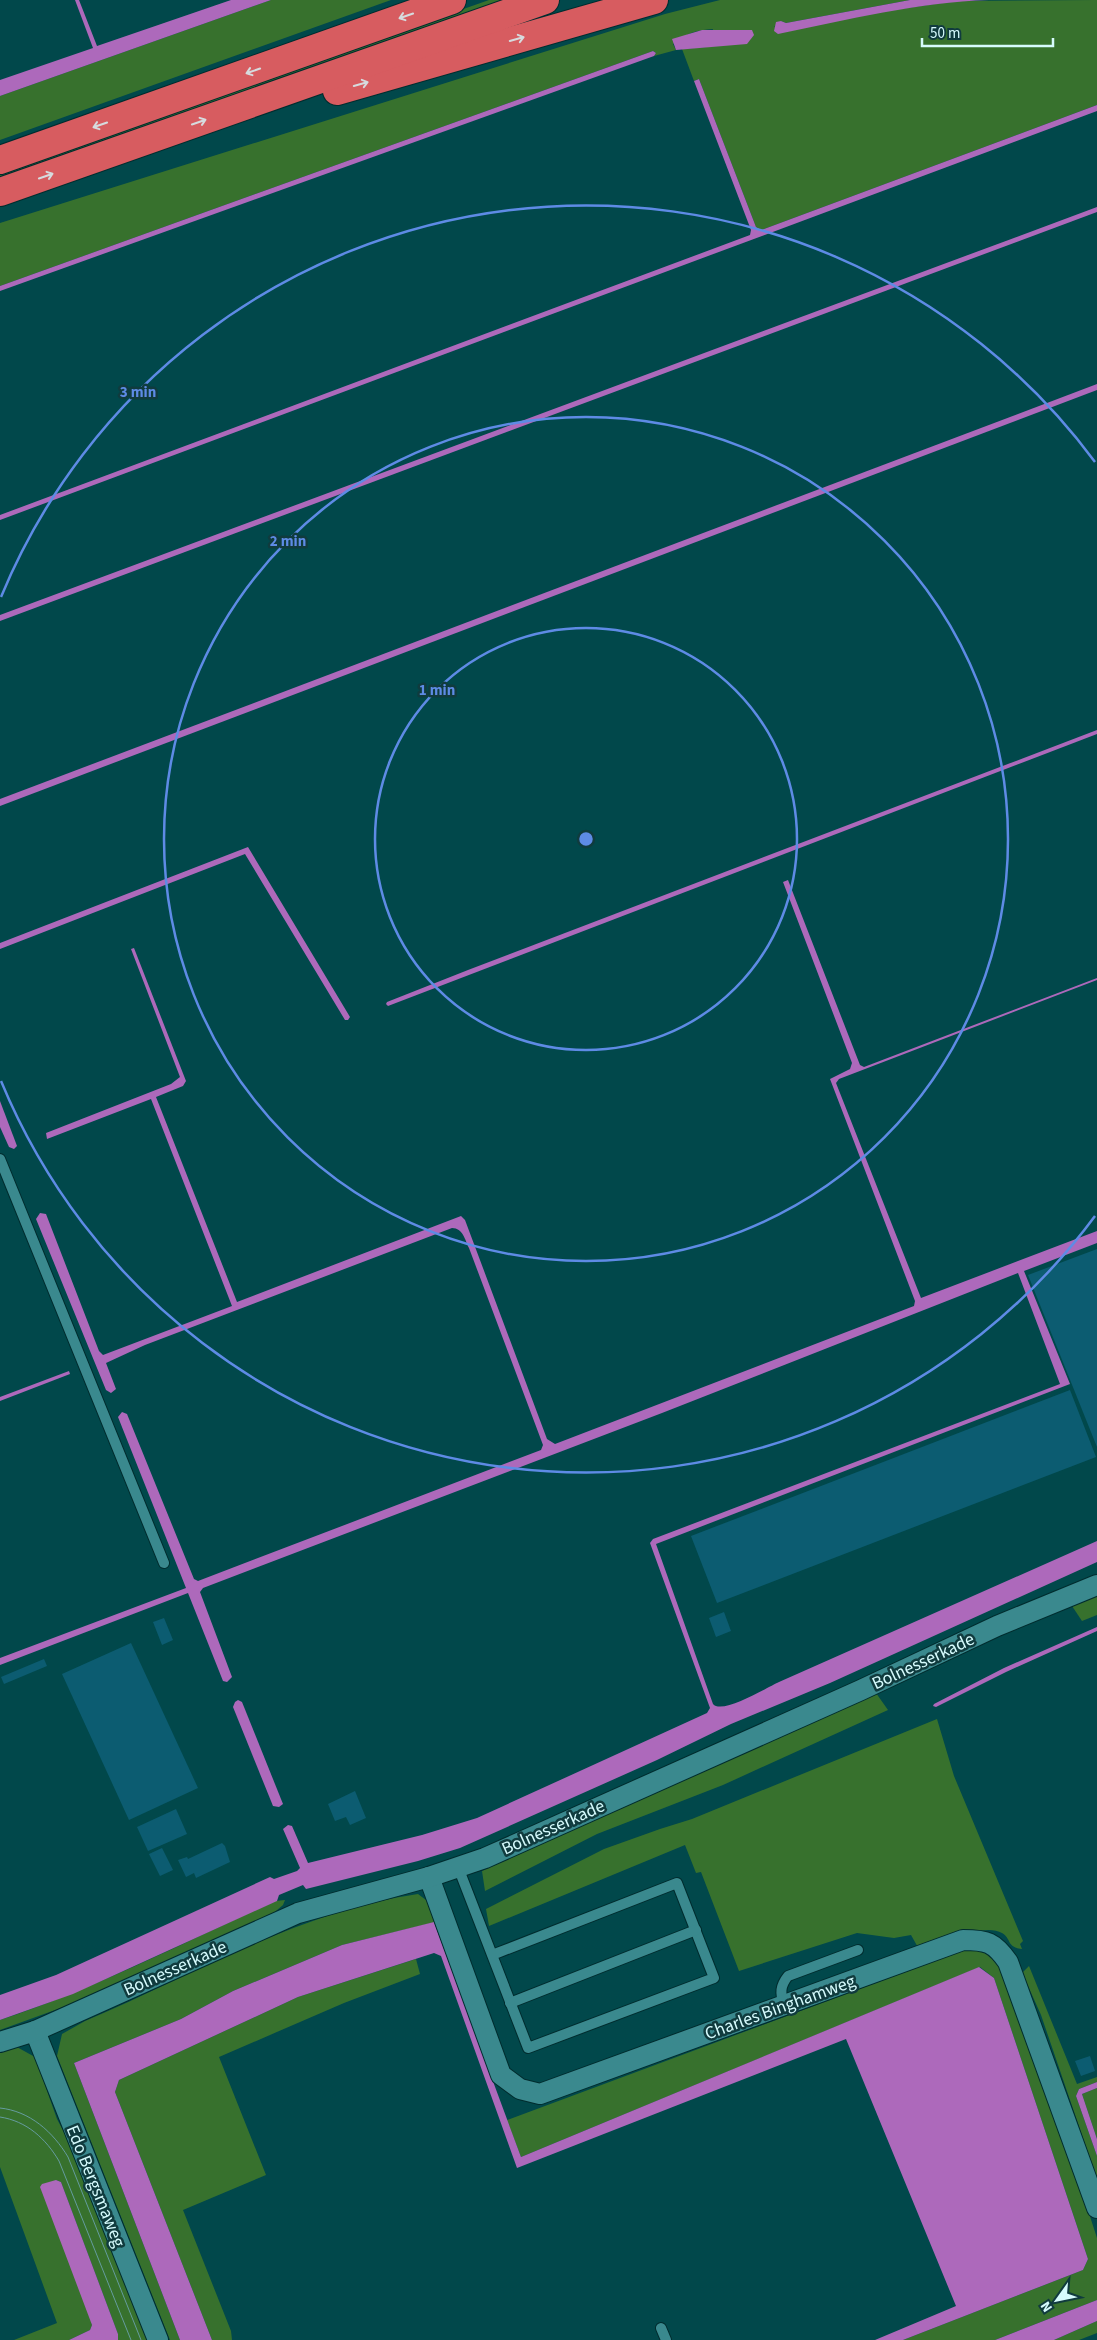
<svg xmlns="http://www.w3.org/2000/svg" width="1097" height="2340" viewBox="0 0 1097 2340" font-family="'Source Sans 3',sans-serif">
  <rect width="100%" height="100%" fill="#01484b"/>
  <g fill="#37712d">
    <path d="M271 0H391L0 140V96Z"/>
    <path d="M489 0H514L0 182V172Z"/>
    <path d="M720 0H910L786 23 781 21 774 27 956 1 1097 0V105L761 230 756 227 699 79 694 81 682 49 707 47 713 29C697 30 686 33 673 44L676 50 654 56 656 53 653 51 0 286V223L665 14Z"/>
    <path d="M1097 1595V1615L1082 1621 1072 1606Z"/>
    <path d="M876 1693 888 1710 723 1785 597 1834 485 1891 482 1871Z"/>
    <path d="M937 1719 954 1776 1023 1941 1020 1944 1022 1949C1006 1947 1012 1939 1002 1933 983 1922 939 1944 920 1951L911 1935 894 1938 857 1933 739 1971 701 1872 696 1873 685 1845 489 1926 486 1909 604 1849 660 1829 692 1819Z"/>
    <path d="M418 1894 430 1903 440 1921 342 1945 233 1991 181 2019 74 2063 180 2340H170L57 2056 62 2034 85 2021C194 1975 300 1911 418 1894Z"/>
    <path d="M285 1900 283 1905 270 1916 102 1993 0 2030V2020C95 1989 184 1942 276 1901Z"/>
    <path d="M982 1948 999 1962 1069 2152 1097 2238V2300L995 2340H903L1083 2270 1088 2259 994 1978 980 1967 521 2157 507 2120 967 1949Z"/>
    <path d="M416 1959 420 1974 344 2003 219 2057 266 2175 183 2210 231 2331 232 2340H212L115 2092 119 2080 298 1997Z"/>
    <path d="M1029 1966 1077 2084 1097 2077V2082L1079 2089 1076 2096 1097 2156V2179L1041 2015 1024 1977 1023 1972Z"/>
    <path d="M15 2046 35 2057 57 2119 67 2138 148 2340H118V2334L61 2182 56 2180 92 2325 90 2330 69 2340H14L57 2323 0 2167V2048Z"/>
    <path d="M1097 2088V2139L1082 2094Z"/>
    <path d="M1097 2321V2333L1079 2340H1054Z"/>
  </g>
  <g fill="#ad69bb">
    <path d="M75 0H79L97 46 231 0H271L0 96V80L93 48Z"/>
    <path d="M910 0H989C918 2 848 20 778 34L774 31 776 22 781 21 786 23Z"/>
    <path d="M702 30H752L754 35 747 44 676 50 672 39Z"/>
    <path d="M653 51 656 53 654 56 0 291V286Z"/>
    <path d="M699 79 756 227 761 230 1097 105V111L0 520V515L750 235 751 230 694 81Z"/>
    <path d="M1097 207V212L0 621V615Z"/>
    <path d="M1097 384V390L0 806V799Z"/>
    <path d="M1097 730V734L388 1006 386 1004 387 1002 468 970Z"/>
    <path d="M248 847 350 1017 348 1020H345L245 854 0 949V943Z"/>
    <path d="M788 880 860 1065 864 1067 1097 978V980L839 1079 836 1083 921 1298 1097 1231V1243L1024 1271 1070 1384 656 1544 713 1704C722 1715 766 1688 779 1682L1097 1541V1562L830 1683 731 1724 657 1760 460 1848 418 1861 306 1889 303 1885 279 1895 277 1901 73 1994 0 2020V1995L56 1975 270 1877 274 1879 297 1871 300 1868 283 1829 288 1825 292 1826 308 1863 422 1835 477 1818 707 1713 710 1708 650 1543 653 1539 1060 1384 1018 1273 662 1413 203 1588 200 1592 232 1677 227 1682 223 1681 188 1593 0 1665V1658L186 1588 118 1417 122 1412 127 1414 194 1579 198 1581 541 1450 543 1445 469 1248C465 1240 463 1228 452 1228L145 1345 106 1363 116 1389 111 1393 106 1390 36 1219 40 1213 46 1214 99 1351 103 1355 232 1306 151 1099 47 1139 46 1133 171 1084 180 1077 131 949 134 948 186 1081 183 1086 156 1097 237 1302 461 1216 465 1220 547 1439 555 1444 914 1306 915 1301 830 1079 850 1069 852 1063 783 882Z"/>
    <path d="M0 1101 17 1146 14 1149 9 1147 0 1127Z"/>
    <path d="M69 1371 70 1374 0 1401V1397Z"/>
    <path d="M1097 1627V1631L1006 1672 936 1707 933 1706 934 1704 1004 1668Z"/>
    <path d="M238 1700 242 1702 283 1804 279 1807 273 1806 233 1707 235 1702Z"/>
    <path d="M434 1922 521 2157 979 1967 994 1978 1088 2259 1083 2270 903 2340H875L956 2306 846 2039 517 2168 441 1956 434 1953 298 1997 119 2080 115 2092 212 2340H180L74 2063 181 2019 233 1991 342 1945Z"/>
    <path d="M1097 2082V2088L1082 2094 1097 2139V2156L1076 2096 1079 2089Z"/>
    <path d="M56 2180 61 2182 118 2334V2340H69L90 2330 92 2325 40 2187 42 2184Z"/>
    <path d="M1097 2300V2321L1054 2340H995Z"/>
  </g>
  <g fill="#0c5c71">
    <path d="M1097 1249V1447L1028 1275Z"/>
    <path d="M1070 1390 1096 1457 717 1603 691 1536Z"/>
    <path d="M724 1612 731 1631 716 1637 709 1618Z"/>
    <path d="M164 1618 173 1640 162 1645 153 1622Z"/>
    <path d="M131 1643 198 1788 129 1820 62 1674Z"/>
    <path d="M44 1659 47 1666 4 1684 1 1677Z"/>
    <path d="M355 1791 366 1818 350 1825 346 1817 335 1821 328 1804Z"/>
    <path d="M176 1809 187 1834 148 1851 137 1827Z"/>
    <path d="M222 1843 225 1846 230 1862 196 1878 194 1873 186 1877 178 1860 187 1857 188 1859Z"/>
    <path d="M162 1848 173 1870 160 1876 149 1854Z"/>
    <path d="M1090 2056 1095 2071 1081 2076 1075 2061Z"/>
  </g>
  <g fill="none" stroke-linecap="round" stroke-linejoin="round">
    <g stroke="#002c2e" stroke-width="12">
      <g id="service">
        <path d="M0 1159 164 1563"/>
        <path d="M458 1867 528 2048 714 1978 677 1883 492 1955"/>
        <path d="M510 2003 696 1930"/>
        <path d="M784 2005C780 1993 780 1986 788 1976L858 1950"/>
        <path d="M661 2328 666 2340"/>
      </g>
    </g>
    <g stroke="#002c2e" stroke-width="22">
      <g id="minor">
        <path d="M429 1877 501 2075 520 2089 540 2094 963 1940C987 1940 994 1942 1008 1962L1097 2208"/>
        <path d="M35 2031 158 2340"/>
        <path d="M0 2042 35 2031 298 1913 429 1877 485 1858 861 1690 997 1626 1097 1585"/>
      </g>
    </g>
    <g stroke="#002c2e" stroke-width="30">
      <g id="motorway">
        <path d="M337 91 654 0"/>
        <path d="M0 160 452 0"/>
        <path d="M0 192 545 0"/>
      </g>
    </g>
    <use href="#service" stroke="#3a898e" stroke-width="10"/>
    <use href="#minor" stroke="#3a898e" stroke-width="20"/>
    <use href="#motorway" stroke="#d75c60" stroke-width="28"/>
    <g stroke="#659c9f" stroke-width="1">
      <path d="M0 2108C30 2111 53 2132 68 2157L141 2340"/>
      <path d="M0 2117C27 2121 46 2139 59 2161L131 2340"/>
    </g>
  </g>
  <defs><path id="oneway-shaft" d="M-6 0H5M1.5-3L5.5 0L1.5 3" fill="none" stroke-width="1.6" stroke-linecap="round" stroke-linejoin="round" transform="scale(1.25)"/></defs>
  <g stroke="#d6dbde">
    <use href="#oneway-shaft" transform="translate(406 16) rotate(161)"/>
    <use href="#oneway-shaft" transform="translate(517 39) rotate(-16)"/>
    <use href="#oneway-shaft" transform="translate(253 71) rotate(161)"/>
    <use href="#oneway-shaft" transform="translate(361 84) rotate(-16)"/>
    <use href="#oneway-shaft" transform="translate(199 122) rotate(-19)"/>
    <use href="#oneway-shaft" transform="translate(100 125) rotate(161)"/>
    <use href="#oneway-shaft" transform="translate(46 176) rotate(-19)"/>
  </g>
  <g fill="none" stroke="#5e8be5" stroke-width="2.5">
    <circle cx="586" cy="839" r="211"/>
    <circle cx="586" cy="839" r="422"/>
    <path d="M1095 1216A633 633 0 0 1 1 1081M1 597A633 633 0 0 1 1095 462"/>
  </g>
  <g text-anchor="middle" stroke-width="5" stroke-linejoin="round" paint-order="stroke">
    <g font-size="18" fill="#d6fbfd" stroke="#103b3e">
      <text transform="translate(923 1661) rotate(-25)" y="6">Bolnesserkade</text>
      <text transform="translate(553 1827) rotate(-24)" y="6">Bolnesserkade</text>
      <text transform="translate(175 1968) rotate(-24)" y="6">Bolnesserkade</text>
      <text transform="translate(780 2007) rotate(-20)" y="6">Charles Binghamweg</text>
      <text transform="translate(96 2186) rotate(68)" y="6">Edo Bergsmaweg</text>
    </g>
  </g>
  <circle cx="586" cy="839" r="8" fill="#5e8be5" stroke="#103b3e" stroke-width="2.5"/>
  <g font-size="15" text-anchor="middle" font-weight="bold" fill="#5e8be5" stroke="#103b3e" stroke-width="5" stroke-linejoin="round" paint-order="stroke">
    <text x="138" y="397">3 min</text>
    <text x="288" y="546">2 min</text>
    <text x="437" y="695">1 min</text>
  </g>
  <g transform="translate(1057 2300) rotate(237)" stroke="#103b3e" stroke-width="4" paint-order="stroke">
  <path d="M0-4L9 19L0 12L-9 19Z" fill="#d6fbfd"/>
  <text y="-8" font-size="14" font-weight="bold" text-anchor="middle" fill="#d6fbfd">N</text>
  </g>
  <path d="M922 38v8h131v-8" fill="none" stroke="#d6fbfd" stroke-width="2.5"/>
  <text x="930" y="38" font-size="15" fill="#d6fbfd" stroke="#103b3e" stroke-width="4" paint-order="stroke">50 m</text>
</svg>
